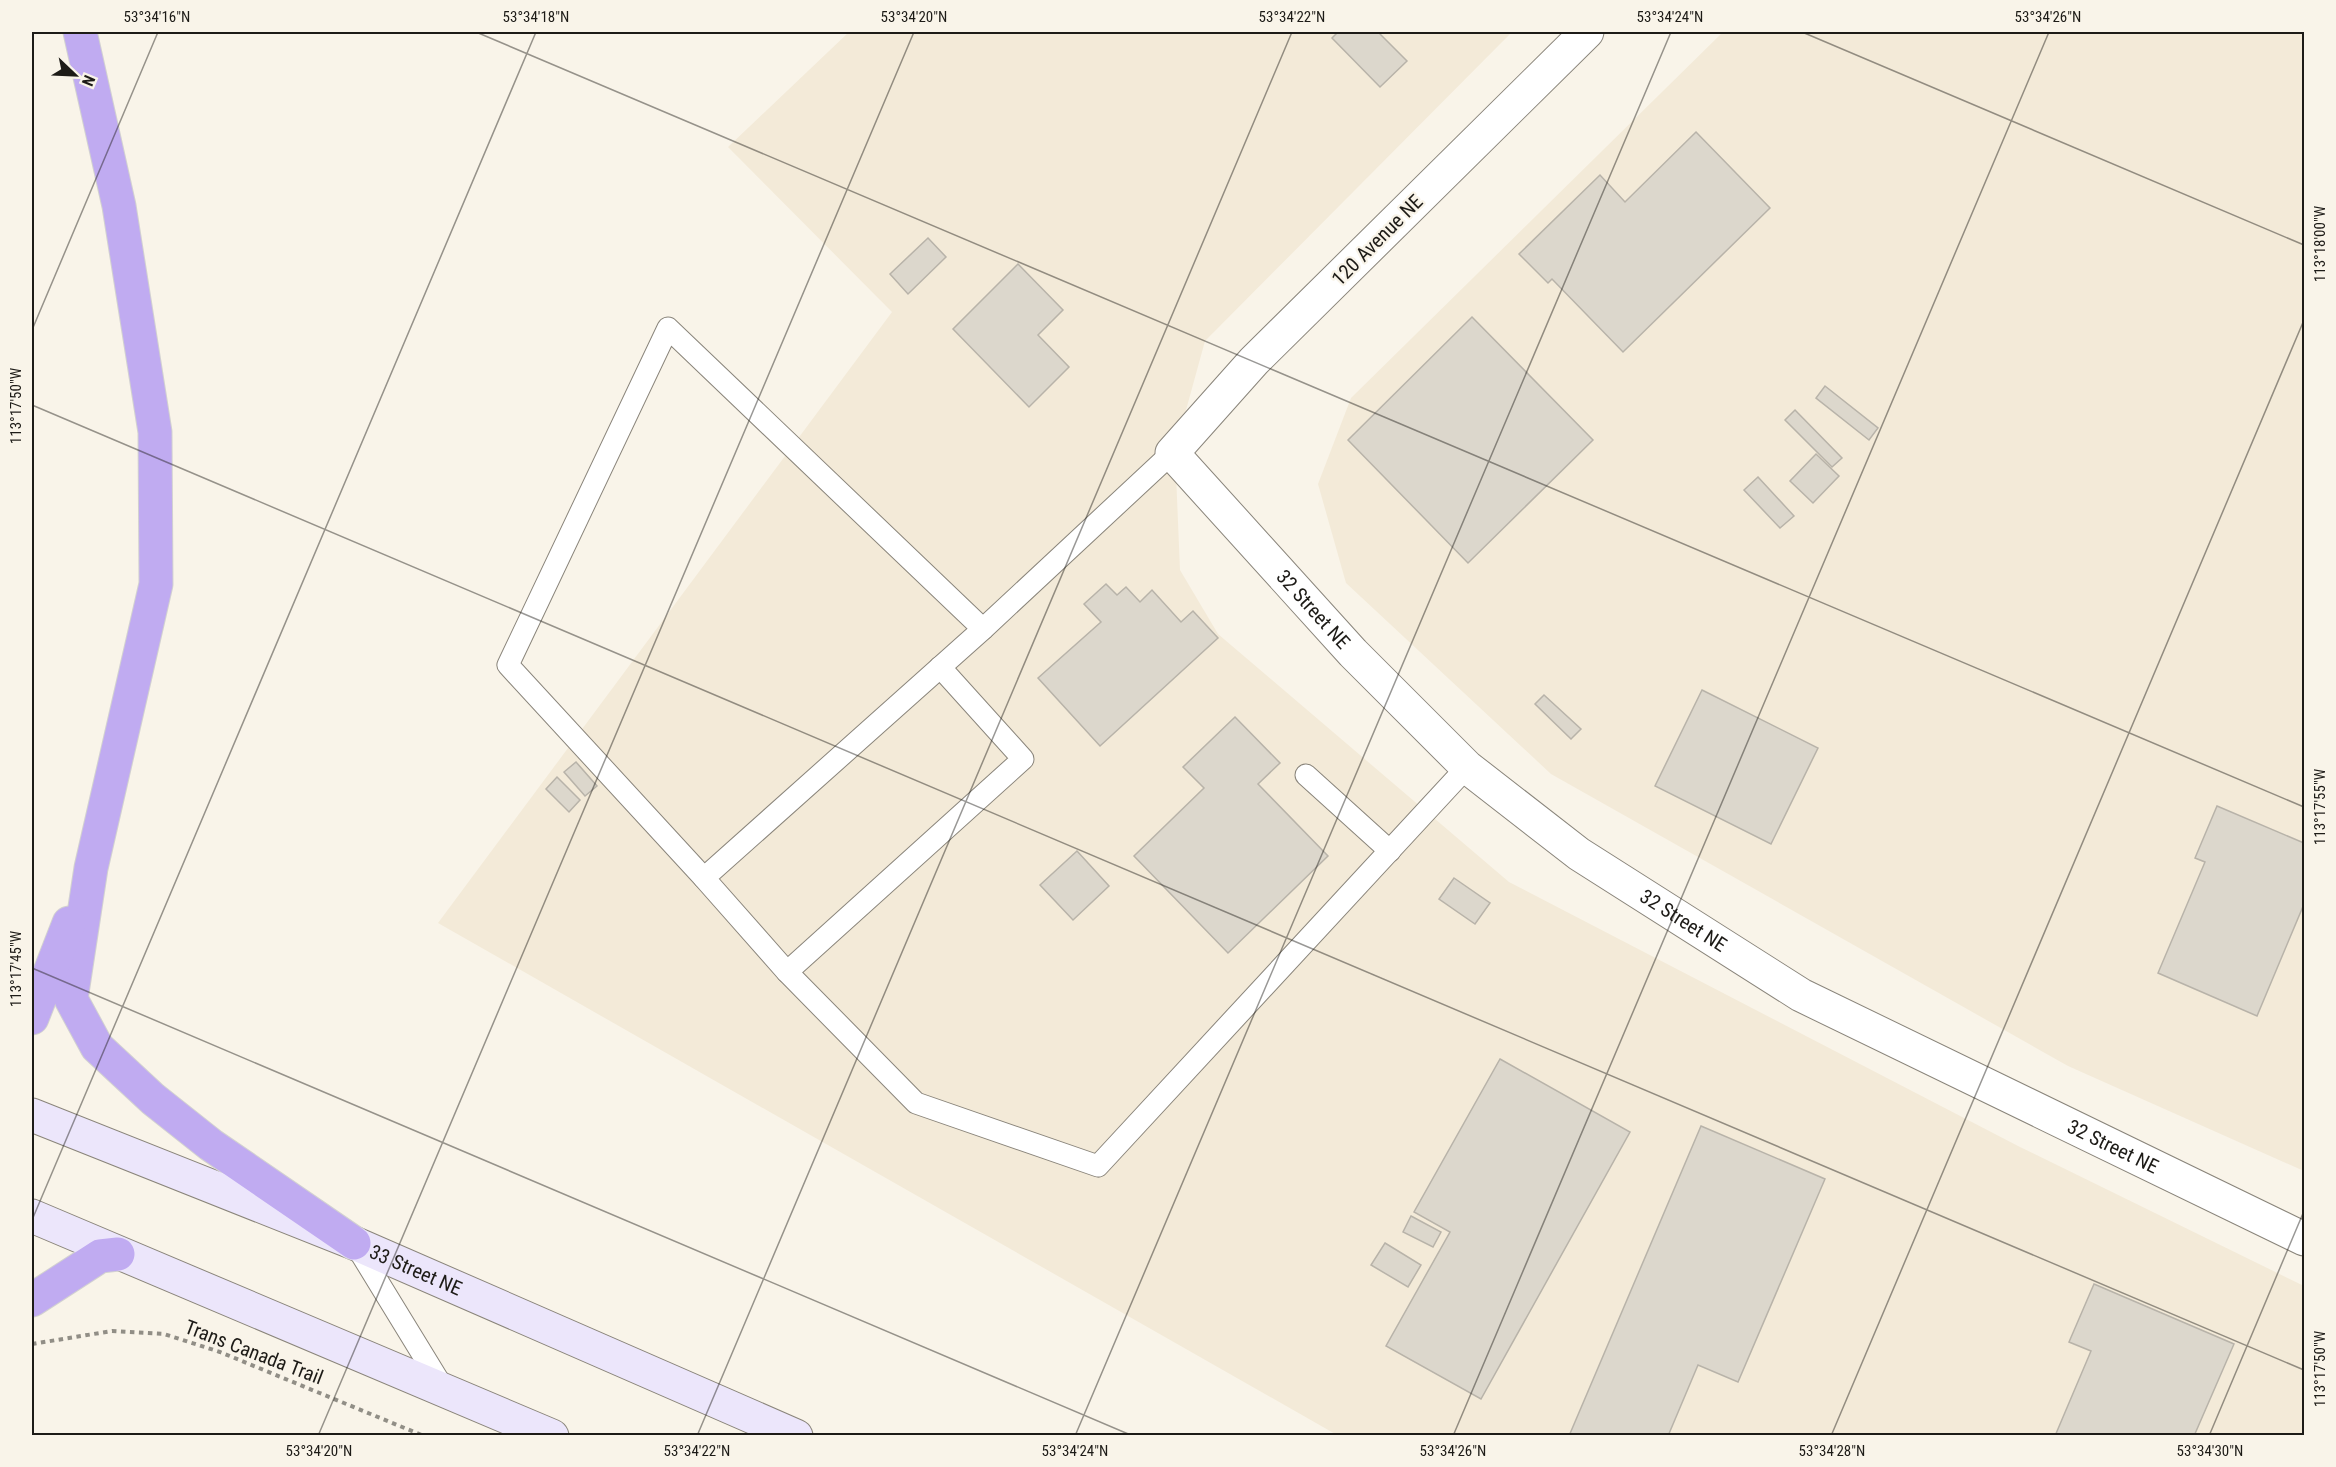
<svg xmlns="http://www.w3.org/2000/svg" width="2336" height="1467" viewBox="0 0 2336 1467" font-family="'Roboto Condensed',sans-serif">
  <rect width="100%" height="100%" fill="#f9f4e9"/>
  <g fill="#f3ead8">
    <path d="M849 32H1512L1205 341 1175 450 1180 570 1218 634 1509 882 2020 1147 2304 1286V1435H1337L438 923 892 312 728 147Z"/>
    <path d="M1723 32H2304V1171L2068 1066 1551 774 1346 583 1318 484 1351 398Z"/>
  </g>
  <g fill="#dcd7cc" stroke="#b8b3a9" stroke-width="1.5">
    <path d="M1338 32H1378L1407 61 1380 87 1332 38Z"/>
    <path d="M1696 132 1770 208 1623 352 1552 279 1548 283 1519 254 1600 175 1625 202Z"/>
    <path d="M928 238 946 257 908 294 890 274Z"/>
    <path d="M1018 264 1063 310 1038 335 1069 367 1029 407 953 329Z"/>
    <path d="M1472 317 1593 440 1468 563 1348 440Z"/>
    <path d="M1825 386 1878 428 1869 440 1816 398Z"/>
    <path d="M1795 410 1842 458 1832 467 1785 420Z"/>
    <path d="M1816 454 1839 476 1813 503 1790 481Z"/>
    <path d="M1758 477 1794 516 1780 528 1744 490Z"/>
    <path d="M1106 584 1117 595 1126 587 1140 602 1152 590 1181 622 1193 611 1218 638 1100 746 1038 678 1101 622 1084 604Z"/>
    <path d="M1702 690 1818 748 1771 844 1655 786Z"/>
    <path d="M1544 695 1581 729 1571 739 1535 704Z"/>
    <path d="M1235 717 1280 763 1258 784 1328 856 1228 953 1134 856 1204 788 1183 767Z"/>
    <path d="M576 762 597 786 585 796 564 772Z"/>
    <path d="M557 777 580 800 569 812 546 789Z"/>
    <path d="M2217 806 2304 843V904L2257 1016 2158 973 2205 862 2195 858Z"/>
    <path d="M1077 851 1109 886 1073 920 1040 885Z"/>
    <path d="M1454 878 1490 903 1475 924 1439 899Z"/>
    <path d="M1500 1059 1630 1132 1481 1399 1386 1346 1450 1232 1414 1212Z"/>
    <path d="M1701 1126 1825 1179 1738 1382 1698 1365 1668 1436H1569Z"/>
    <path d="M1411 1216 1441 1232 1433 1247 1403 1232Z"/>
    <path d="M1385 1243 1421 1265 1408 1287 1371 1265Z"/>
    <path d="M2094 1284 2234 1344 2194 1436H2055L2091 1351 2069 1342Z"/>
  </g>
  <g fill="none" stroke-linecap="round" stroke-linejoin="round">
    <g stroke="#8a857b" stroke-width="23">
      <g id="lane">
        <path d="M1172 453 983 629 704 878 787 972 916 1103 1098 1166 1467 767"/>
        <path d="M1306 775 1390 851"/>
        <path d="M704 878 508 665 668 328 983 629"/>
        <path d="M787 972 1023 759 940 667"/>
        <path d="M355 1244 445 1391"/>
      </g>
    </g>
    <g stroke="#8a857b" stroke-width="35">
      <g id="street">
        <path id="s1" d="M1587 32 1254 361 1172 453 1353 653 1467 767 1579 854 1801 995 2304 1239"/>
      </g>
    </g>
    <g stroke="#8a857b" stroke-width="35">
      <g id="secondary">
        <path id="s2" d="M32 1115 354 1243 796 1436"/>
        <path d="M32 1216 552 1436"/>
      </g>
    </g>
    <g stroke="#d2d1d1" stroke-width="35">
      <g id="highway">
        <path d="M80 32 119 206 155 432 156 584 91 868 71 999 97 1047 153 1099 211 1145 354 1243"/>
        <path d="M32 1018 69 923"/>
        <path d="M32 1300 100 1256 118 1254"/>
      </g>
    </g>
    <path stroke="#918e86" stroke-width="4" stroke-dasharray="4.5 4.5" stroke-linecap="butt" d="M32 1344 112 1331 164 1334 220 1352 424 1436"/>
    <use href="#lane" stroke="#fff" stroke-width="21"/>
    <use href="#street" stroke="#fff" stroke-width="33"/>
    <use href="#secondary" stroke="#ece6fb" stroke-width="33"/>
    <use href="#highway" stroke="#c0abf1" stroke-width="33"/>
  </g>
  <path fill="none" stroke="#1d1b17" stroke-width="1.5" stroke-opacity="0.45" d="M476 32 2304 807M1802 32 2304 245M32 330 158 32M32 405 2304 1370M32 968 1133 1436M32 1220 536 32M318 1436 914 32M697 1436 1292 32M1075 1436 1671 32M1453 1436 2049 32M1831 1436 2304 320M2209 1436 2304 1211"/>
  <g text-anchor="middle" stroke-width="4.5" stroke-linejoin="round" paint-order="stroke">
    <g font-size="20" fill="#1d1b17" stroke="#f9f4e9">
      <text transform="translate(1377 240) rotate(-45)" y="7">120 Avenue NE</text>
      <text dy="7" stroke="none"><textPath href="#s1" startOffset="802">32 Street NE</textPath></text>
      <text dy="7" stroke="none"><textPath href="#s1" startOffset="1288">32 Street NE</textPath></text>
      <text dy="7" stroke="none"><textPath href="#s1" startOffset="1774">32 Street NE</textPath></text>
      <text dy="7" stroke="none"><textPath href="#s2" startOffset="414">33 Street NE</textPath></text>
      <text transform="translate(254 1352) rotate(21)" y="7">Trans Canada Trail</text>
    </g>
  </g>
  <rect width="2336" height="1467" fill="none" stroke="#f9f4e9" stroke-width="66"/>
  <g transform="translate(75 75) rotate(113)" stroke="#f9f4e9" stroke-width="4.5" paint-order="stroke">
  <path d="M0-4.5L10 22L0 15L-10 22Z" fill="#1d1b17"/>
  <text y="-9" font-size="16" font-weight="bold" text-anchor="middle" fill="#1d1b17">N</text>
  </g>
  <rect x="33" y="33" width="2270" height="1401" fill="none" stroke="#1d1b17" stroke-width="2"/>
  <g font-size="15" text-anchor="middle" fill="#1d1b17">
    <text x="157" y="22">53°34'16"N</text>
    <text x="536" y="22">53°34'18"N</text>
    <text x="914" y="22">53°34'20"N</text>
    <text x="1292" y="22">53°34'22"N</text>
    <text x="1670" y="22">53°34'24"N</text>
    <text x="2048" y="22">53°34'26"N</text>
    <text transform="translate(2320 244) rotate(-90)" y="5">113°18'00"W</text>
    <text transform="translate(16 406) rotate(-90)" y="5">113°17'50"W</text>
    <text transform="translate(2320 807) rotate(-90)" y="5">113°17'55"W</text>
    <text transform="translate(16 969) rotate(-90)" y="5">113°17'45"W</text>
    <text transform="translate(2320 1369) rotate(-90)" y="5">113°17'50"W</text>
    <text x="319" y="1456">53°34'20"N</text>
    <text x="697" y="1456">53°34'22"N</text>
    <text x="1075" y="1456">53°34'24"N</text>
    <text x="1453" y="1456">53°34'26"N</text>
    <text x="1832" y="1456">53°34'28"N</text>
    <text x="2210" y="1456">53°34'30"N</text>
  </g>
</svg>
